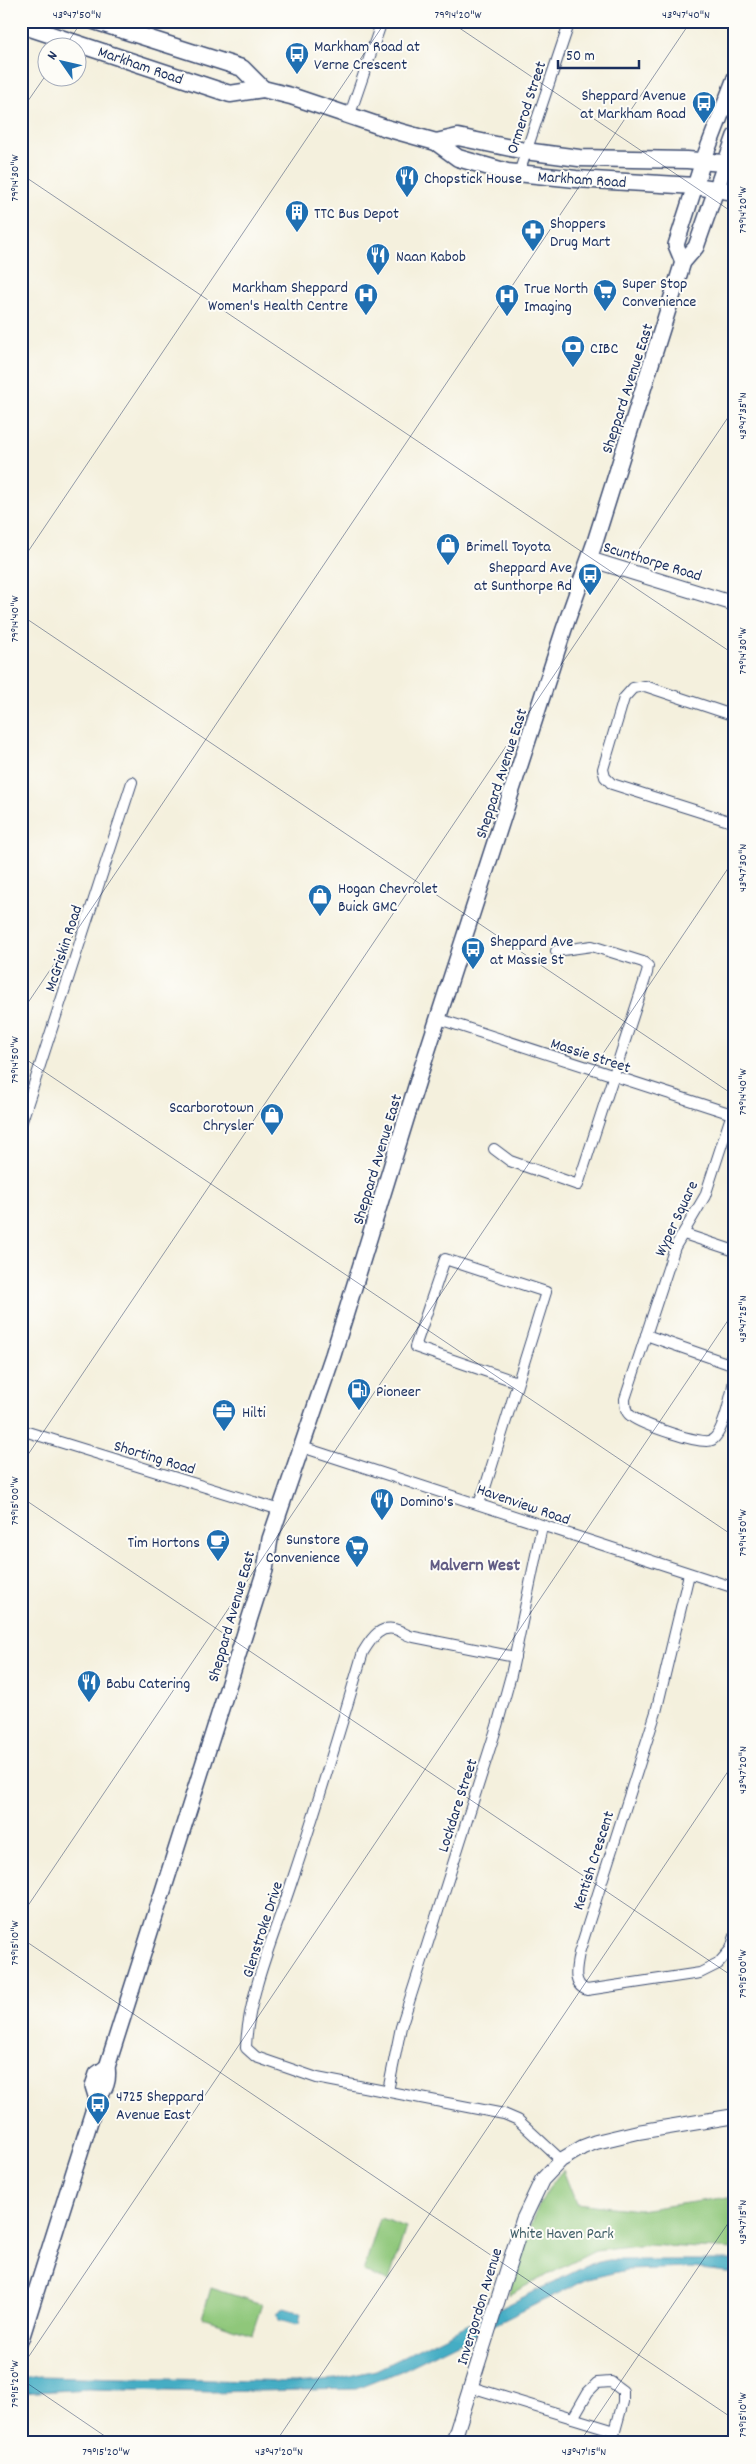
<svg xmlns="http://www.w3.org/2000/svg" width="756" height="2464" viewBox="0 0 756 2464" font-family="Dekko,sans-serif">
  <rect width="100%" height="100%" fill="#fdfcf7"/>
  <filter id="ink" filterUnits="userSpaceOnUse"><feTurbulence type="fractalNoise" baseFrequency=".02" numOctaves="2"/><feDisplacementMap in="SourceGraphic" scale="10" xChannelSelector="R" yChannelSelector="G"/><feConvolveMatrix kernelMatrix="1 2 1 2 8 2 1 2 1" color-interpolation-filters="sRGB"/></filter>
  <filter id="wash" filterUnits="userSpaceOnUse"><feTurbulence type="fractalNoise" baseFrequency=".0096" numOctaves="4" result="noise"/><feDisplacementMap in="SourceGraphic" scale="20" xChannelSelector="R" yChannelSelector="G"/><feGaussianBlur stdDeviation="1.12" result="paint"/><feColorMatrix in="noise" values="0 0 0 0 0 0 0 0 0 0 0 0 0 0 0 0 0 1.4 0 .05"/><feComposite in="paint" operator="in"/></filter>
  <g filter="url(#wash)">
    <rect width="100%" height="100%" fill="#f4f0dd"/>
    <g fill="#8fc77a" stroke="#557b6c">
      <path d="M563 2170 576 2203 639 2210 735 2196V2250L647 2245 595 2251 508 2295C522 2251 532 2204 563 2170Z"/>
      <path d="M380 2218 406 2227 389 2281 363 2272Z"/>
      <path d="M211 2288 262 2304 252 2334 202 2318Z"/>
    </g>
    <g fill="#45adc4" stroke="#306e91">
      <path d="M609 2260H735V2273L692 2268 626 2270 587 2279 401 2371 356 2389 209 2392 88 2389 21 2393V2379L40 2376 295 2382 336 2379 376 2370 590 2264Z"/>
      <path d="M284 2308 301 2313 299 2323 296 2324 279 2319 277 2313Z"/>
    </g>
  </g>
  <g filter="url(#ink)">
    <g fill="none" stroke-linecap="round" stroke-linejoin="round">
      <g stroke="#3c4c71" stroke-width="12">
        <g id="minor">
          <path d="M350 114 382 21"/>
          <path d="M519 173 570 21"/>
          <path d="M735 716 645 686 633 688 624 698 603 769 605 777 612 784 735 823"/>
          <path d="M439 1019 735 1115"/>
          <path d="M735 1104 705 1196 675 1247 625 1399C625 1405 625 1412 631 1416 641 1424 702 1446 712 1440 724 1433 733 1388 735 1374"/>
          <path d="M21 1124 132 782"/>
          <path d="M494 1149 510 1161 578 1185 647 973 648 966 643 962 592 946 556 951"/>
          <path d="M684 1234 735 1251"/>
          <path d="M646 1335 735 1366"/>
          <path d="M21 1430 280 1510"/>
          <path d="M302 1447 735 1588"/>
          <path d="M479 1503 485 1488 546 1292 445 1259 415 1347 517 1382"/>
          <path d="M689 1574 656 1712 579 1953C577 1965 571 1985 587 1990L700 1973 718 1964 731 1949 735 1936"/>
          <path d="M515 1657 414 1637C408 1636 405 1634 400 1631 381 1622 371 1639 363 1652 340 1730 317 1807 291 1884 275 1933 247 1997 246 2048L256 2057 317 2078 504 2114 518 2120 561 2160"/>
          <path d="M388 2091 401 2027 497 1726 511 1675 542 1526"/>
          <path d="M471 2387 615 2431 611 2443"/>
          <path d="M573 2418 588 2392 597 2383 611 2382 623 2391V2402L615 2431"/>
        </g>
      </g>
      <g stroke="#3c4c71" stroke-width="16">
        <g id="tertiary">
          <path d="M589 559 735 604"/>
          <path d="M453 2443 523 2220 542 2180 561 2160 583 2147 596 2142 638 2132 735 2116"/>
        </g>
      </g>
      <g stroke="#3c4c71" stroke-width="18">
        <g id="secondary">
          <path d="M683 262 676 245 703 161 735 78"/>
          <path d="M97 2099 93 2086 97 2074 107 2067"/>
          <path d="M21 2339 97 2099C106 2089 109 2080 107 2067L265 1570 270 1539 333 1355 419 1077 564 629 595 542 683 262 696 247 735 136"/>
        </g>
      </g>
      <g stroke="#3c4c71" stroke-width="19">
        <g id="primary">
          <path d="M94 21 242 68 263 89"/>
          <path d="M21 25 230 94 263 89 291 96 386 128 436 142 458 158 507 172 576 179 695 186 735 192"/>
          <path d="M436 142 458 137 525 151 579 158 687 160 735 164"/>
        </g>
      </g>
      <use href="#minor" stroke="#fff" stroke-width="10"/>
      <use href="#tertiary" stroke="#fff" stroke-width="14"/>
      <use href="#secondary" stroke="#fff" stroke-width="15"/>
      <use href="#primary" stroke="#fff" stroke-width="16"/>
    </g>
  </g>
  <path fill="none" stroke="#1b2f5e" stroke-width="1" stroke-opacity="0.45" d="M449 21 735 214M64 48 82 21M21 111 48 72M21 174 735 655M21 562 386 21M21 615 735 1096M21 1013 691 21M21 1056 735 1537M21 1465 735 407M21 1497 735 1978M21 1916 735 858M21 1938 735 2420M21 2368 735 1310M21 2379 115 2443M275 2443 735 1761M579 2443 735 2213"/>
  <defs>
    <g id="bus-pin" transform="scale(1.25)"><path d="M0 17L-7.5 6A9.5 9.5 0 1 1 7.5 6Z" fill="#1f6fb2" stroke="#fdfcf7"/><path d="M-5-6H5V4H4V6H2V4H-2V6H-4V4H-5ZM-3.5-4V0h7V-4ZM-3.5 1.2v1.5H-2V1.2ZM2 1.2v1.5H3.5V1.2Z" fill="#fff"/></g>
    <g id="restaurant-pin" transform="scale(1.25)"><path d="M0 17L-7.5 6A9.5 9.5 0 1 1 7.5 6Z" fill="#1f6fb2" stroke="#fdfcf7"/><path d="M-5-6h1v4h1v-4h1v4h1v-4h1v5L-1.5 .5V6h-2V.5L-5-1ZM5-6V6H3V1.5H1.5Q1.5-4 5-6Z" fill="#fff"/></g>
    <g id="building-pin" transform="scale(1.25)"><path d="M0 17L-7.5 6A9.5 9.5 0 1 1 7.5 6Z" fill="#1f6fb2" stroke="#fdfcf7"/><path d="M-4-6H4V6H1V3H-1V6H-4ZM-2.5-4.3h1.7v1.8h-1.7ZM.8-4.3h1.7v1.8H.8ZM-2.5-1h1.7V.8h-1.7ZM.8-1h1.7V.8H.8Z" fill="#fff"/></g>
    <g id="pharmacy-pin" transform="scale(1.25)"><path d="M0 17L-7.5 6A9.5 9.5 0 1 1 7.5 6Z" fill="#1f6fb2" stroke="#fdfcf7"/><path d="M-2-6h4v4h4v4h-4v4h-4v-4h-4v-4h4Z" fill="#fff"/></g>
    <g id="supermarket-pin" transform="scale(1.25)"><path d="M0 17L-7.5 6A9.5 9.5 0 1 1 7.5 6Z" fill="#1f6fb2" stroke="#fdfcf7"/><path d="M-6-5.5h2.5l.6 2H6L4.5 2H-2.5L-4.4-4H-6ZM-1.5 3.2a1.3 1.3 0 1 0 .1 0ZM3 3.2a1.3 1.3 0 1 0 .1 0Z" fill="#fff"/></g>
    <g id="hospital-pin" transform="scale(1.25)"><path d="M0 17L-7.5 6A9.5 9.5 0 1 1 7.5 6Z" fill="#1f6fb2" stroke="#fdfcf7"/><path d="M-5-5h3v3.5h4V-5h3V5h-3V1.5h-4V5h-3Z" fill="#fff"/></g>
    <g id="bank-pin" transform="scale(1.25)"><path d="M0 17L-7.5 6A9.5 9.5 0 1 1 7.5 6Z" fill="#1f6fb2" stroke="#fdfcf7"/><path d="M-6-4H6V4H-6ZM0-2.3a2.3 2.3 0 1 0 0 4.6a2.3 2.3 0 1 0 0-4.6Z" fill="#fff"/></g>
    <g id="shop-pin" transform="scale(1.25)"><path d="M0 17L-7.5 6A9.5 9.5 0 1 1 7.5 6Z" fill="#1f6fb2" stroke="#fdfcf7"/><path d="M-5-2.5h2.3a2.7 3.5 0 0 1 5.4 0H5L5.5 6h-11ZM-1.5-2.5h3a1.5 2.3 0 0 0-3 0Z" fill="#fff"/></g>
    <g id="fuel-pin" transform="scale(1.25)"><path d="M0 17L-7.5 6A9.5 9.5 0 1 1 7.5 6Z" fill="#1f6fb2" stroke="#fdfcf7"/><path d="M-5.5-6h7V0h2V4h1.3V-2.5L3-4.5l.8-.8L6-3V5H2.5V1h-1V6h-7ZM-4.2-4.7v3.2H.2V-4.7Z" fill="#fff"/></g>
    <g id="office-pin" transform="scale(1.25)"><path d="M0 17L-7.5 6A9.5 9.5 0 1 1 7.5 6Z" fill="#1f6fb2" stroke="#fdfcf7"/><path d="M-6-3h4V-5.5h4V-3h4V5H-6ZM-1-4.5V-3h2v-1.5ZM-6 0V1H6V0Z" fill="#fff"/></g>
    <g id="cafe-pin" transform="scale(1.25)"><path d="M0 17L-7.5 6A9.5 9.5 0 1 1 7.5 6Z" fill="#1f6fb2" stroke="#fdfcf7"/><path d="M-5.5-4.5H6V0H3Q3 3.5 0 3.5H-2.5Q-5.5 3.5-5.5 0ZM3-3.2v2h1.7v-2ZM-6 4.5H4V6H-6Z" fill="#fff"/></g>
  </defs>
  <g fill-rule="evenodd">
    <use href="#bus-pin" x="297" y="54"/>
    <use href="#bus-pin" x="704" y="103"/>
    <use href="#restaurant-pin" x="407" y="177"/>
    <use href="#building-pin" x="297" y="212"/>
    <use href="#pharmacy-pin" x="533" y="231"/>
    <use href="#restaurant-pin" x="378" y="255"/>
    <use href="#supermarket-pin" x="605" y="291"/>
    <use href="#hospital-pin" x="366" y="295"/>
    <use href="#hospital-pin" x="507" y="296"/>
    <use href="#bank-pin" x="573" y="347"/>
    <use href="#shop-pin" x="448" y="545"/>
    <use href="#bus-pin" x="590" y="575"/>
    <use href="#shop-pin" x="320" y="896"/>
    <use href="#bus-pin" x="473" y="949"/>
    <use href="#shop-pin" x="272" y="1115"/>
    <use href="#fuel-pin" x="359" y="1390"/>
    <use href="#office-pin" x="224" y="1411"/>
    <use href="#restaurant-pin" x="382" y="1500"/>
    <use href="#cafe-pin" x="218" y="1541"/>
    <use href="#supermarket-pin" x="357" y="1547"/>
    <use href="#restaurant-pin" x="89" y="1682"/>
    <use href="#bus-pin" x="98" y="2104"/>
  </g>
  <g text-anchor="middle" stroke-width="4" stroke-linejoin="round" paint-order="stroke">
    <g font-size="16" fill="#1b2f5e" stroke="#fdfcf7" text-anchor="start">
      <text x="314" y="51">Markham Road at<tspan x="314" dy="18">Verne Crescent</tspan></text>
      <text x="686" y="100" text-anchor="end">Sheppard Avenue<tspan x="686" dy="18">at Markham Road</tspan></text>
      <text x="424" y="183">Chopstick House</text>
      <text x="314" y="218">TTC Bus Depot</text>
      <text x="550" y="228">Shoppers<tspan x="550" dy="18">Drug Mart</tspan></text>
      <text x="396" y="261">Naan Kabob</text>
      <text x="622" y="288">Super Stop<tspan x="622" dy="18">Convenience</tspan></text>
      <text x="348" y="292" text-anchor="end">Markham Sheppard<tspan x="348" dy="18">Women's Health Centre</tspan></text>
      <text x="524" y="293">True North<tspan x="524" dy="18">Imaging</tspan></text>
      <text x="590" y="353">CIBC</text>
      <text x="466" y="551">Brimell Toyota</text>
      <text x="572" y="572" text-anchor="end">Sheppard Ave<tspan x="572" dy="18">at Sunthorpe Rd</tspan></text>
      <text x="338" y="893">Hogan Chevrolet<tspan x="338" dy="18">Buick GMC</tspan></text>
      <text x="490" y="946">Sheppard Ave<tspan x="490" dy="18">at Massie St</tspan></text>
      <text x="254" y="1112" text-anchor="end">Scarborotown<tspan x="254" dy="18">Chrysler</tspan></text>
      <text x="376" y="1396">Pioneer</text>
      <text x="242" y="1417">Hilti</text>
      <text x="400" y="1506">Domino's</text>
      <text x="340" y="1544" text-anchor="end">Sunstore<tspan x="340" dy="18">Convenience</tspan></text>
      <text x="200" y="1547" text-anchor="end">Tim Hortons</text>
      <text x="106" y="1688">Babu Catering</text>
      <text x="116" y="2101">4725 Sheppard<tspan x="116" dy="18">Avenue East</tspan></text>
    </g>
    <g font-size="16" fill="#1b2f5e" stroke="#fdfcf7">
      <text transform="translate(141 64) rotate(19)" y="6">Markham Road</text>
      <text transform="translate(525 107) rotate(-72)" y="6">Ormerod Street</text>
      <text transform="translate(582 178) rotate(4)" y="6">Markham Road</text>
      <text transform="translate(626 388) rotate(-72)" y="6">Sheppard Avenue East</text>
      <text transform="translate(653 560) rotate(17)" y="6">Scunthorpe Road</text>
      <text transform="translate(500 773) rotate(-72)" y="6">Sheppard Avenue East</text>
      <text transform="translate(62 948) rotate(-72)" y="6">McGriskin Road</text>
      <text transform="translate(591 1054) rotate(18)" y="6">Massie Street</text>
      <text transform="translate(376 1159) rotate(-73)" y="6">Sheppard Avenue East</text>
      <text transform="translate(675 1218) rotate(-65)" y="6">Wyper Square</text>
      <text transform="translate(155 1456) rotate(17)" y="6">Shorting Road</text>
      <text transform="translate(524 1503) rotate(19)" y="6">Havenview Road</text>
      <text transform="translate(230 1616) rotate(-74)" y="6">Sheppard Avenue East</text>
      <text transform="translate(456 1805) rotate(-72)" y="6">Lockdare Street</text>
      <text transform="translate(592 1860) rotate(-72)" y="6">Kentish Crescent</text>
      <text transform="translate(261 1929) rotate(-72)" y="6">Glenstroke Drive</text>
      <text transform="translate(478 2306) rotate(-73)" y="6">Invergordon Avenue</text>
    </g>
    <g font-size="16" fill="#3e5d66" stroke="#fdfcf7">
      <text x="562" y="2238">White Haven Park</text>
    </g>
    <g font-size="18" font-weight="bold" fill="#625d85" stroke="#fdfcf7">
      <text x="475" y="1570">Malvern West</text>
    </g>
  </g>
  <rect width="756" height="2464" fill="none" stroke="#fdfcf7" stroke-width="55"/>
  <g transform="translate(62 62) rotate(304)"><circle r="24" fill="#fdfcf7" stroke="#a3aaba"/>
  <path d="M0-4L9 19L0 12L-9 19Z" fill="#1f6fb2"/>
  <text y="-8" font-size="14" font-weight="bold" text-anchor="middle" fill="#1b2f5e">N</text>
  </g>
  <path d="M558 60v8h81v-8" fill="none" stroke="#1b2f5e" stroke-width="2.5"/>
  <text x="566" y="60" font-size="15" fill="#1b2f5e" stroke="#fdfcf7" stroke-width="4" paint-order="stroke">50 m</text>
  <rect x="28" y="28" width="700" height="2408" fill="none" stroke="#1b2f5e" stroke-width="2"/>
  <g font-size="12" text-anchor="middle" fill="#1b2f5e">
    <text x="77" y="18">43°47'50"N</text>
    <text x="458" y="18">79°14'20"W</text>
    <text x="686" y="18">43°47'40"N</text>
    <text transform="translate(14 178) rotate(-90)" y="4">79°14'30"W</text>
    <text transform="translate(742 210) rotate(-90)" y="4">79°14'20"W</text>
    <text transform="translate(742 416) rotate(-90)" y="4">43°47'35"N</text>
    <text transform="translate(14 619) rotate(-90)" y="4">79°14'40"W</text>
    <text transform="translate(742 651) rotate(-90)" y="4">79°14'30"W</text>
    <text transform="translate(742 868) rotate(-90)" y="4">43°47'30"N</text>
    <text transform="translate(14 1060) rotate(-90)" y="4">79°14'50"W</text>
    <text transform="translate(742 1092) rotate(-90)" y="4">79°14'40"W</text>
    <text transform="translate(742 1319) rotate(-90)" y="4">43°47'25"N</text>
    <text transform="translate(14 1501) rotate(-90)" y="4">79°15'00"W</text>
    <text transform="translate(742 1533) rotate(-90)" y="4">79°14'50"W</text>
    <text transform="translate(742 1770) rotate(-90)" y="4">43°47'20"N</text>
    <text transform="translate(14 1943) rotate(-90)" y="4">79°15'10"W</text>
    <text transform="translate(742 1974) rotate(-90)" y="4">79°15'00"W</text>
    <text transform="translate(742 2222) rotate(-90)" y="4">43°47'15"N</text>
    <text transform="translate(14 2384) rotate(-90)" y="4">79°15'20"W</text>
    <text transform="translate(742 2415) rotate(-90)" y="4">79°15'10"W</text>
    <text x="106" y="2455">79°15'20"W</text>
    <text x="279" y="2455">43°47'20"N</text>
    <text x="584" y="2455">43°47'15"N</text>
  </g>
</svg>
